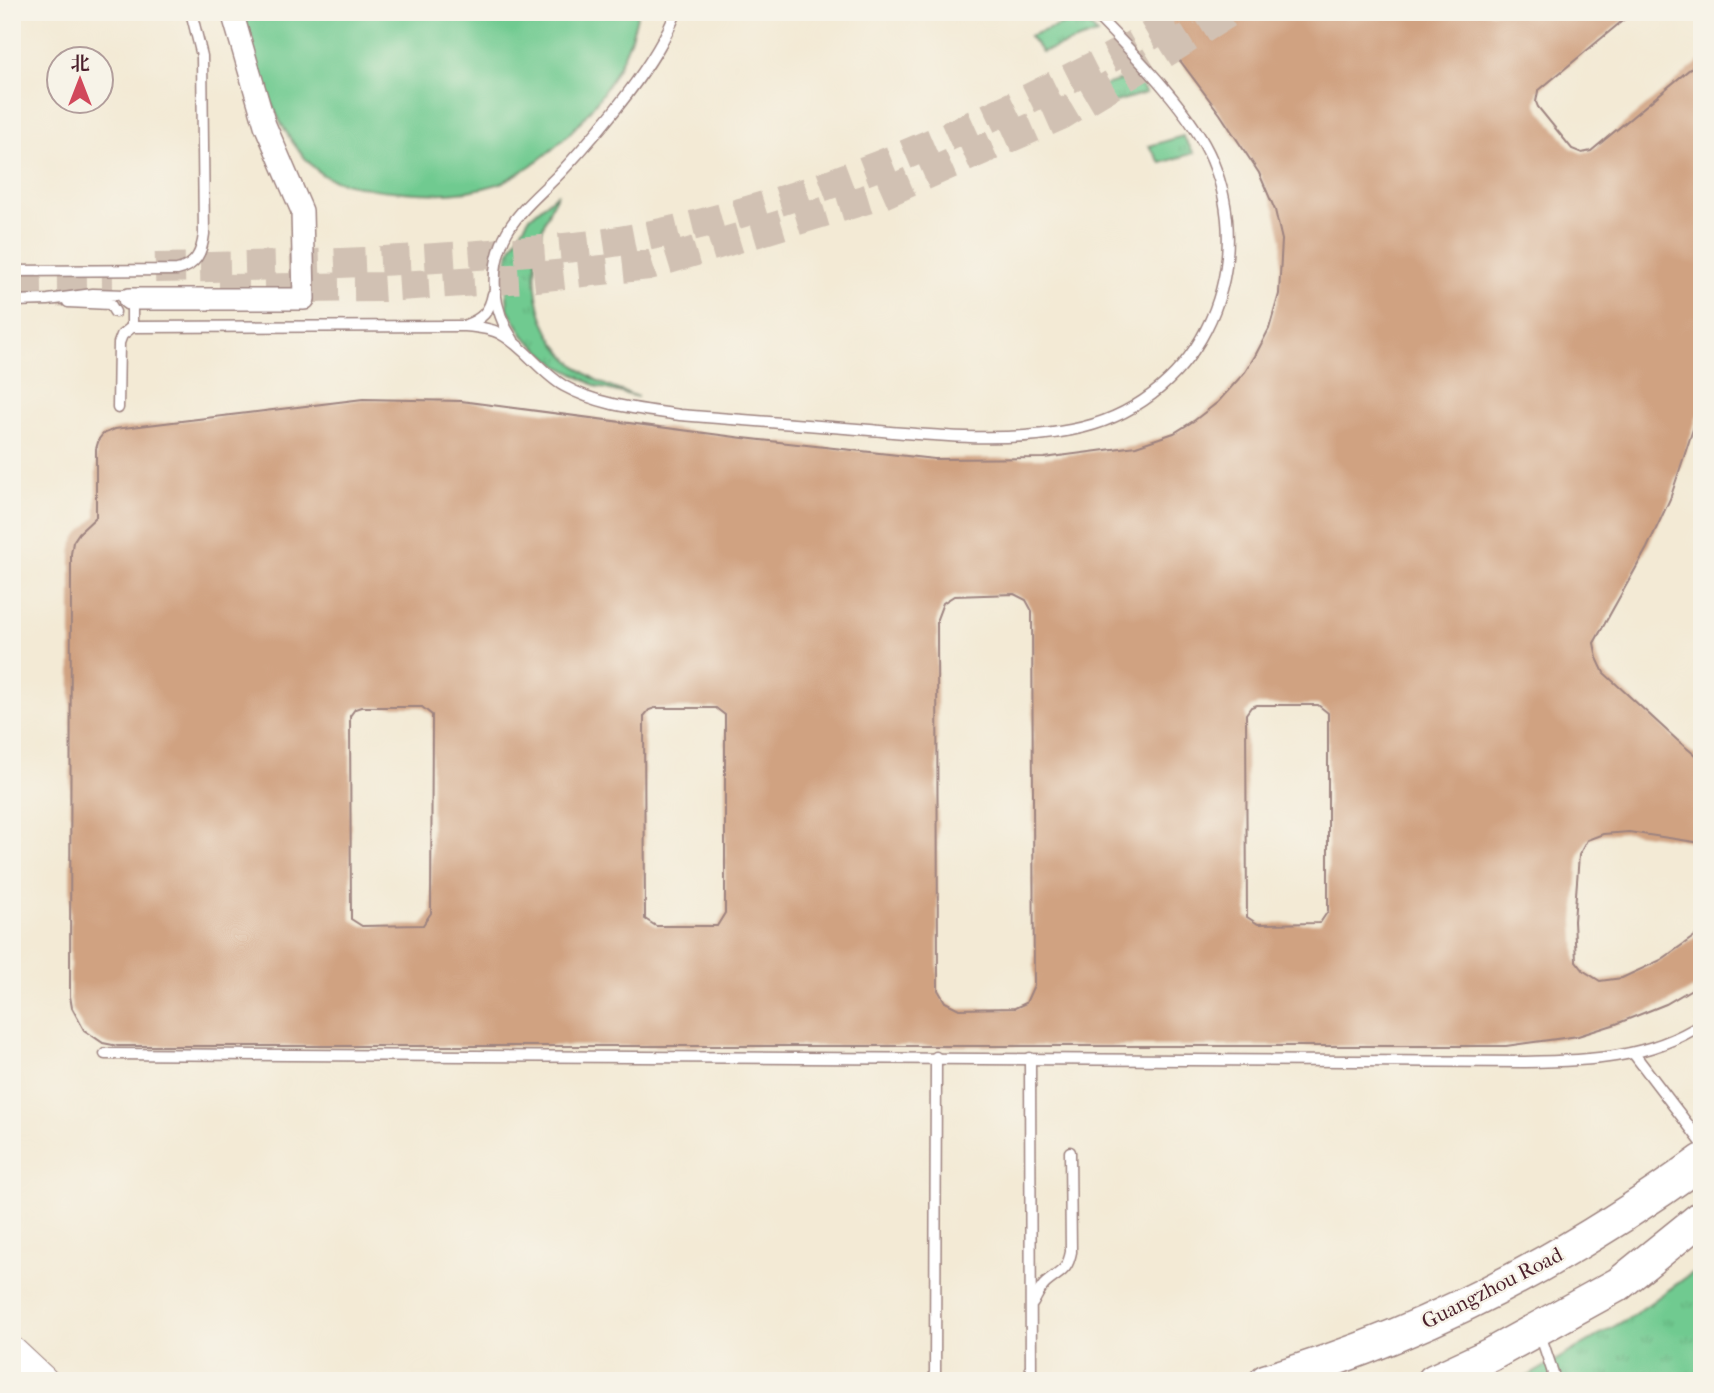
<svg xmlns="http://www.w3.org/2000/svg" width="1714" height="1393" viewBox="0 0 1714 1393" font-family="'IM FELL French Canon','Noto Serif SC',serif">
  <defs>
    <pattern id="park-tufts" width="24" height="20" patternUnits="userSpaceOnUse" patternTransform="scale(1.75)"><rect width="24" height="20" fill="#70ca90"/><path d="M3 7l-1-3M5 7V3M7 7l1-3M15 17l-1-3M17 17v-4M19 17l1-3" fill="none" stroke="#62ad7c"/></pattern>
  </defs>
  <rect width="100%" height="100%" fill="#f7f3e8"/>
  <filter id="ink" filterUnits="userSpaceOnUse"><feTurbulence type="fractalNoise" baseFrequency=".0143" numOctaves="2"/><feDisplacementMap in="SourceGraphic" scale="14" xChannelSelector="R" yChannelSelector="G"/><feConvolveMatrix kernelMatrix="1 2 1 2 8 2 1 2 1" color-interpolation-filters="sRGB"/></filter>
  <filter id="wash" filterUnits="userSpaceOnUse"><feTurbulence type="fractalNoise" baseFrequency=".00686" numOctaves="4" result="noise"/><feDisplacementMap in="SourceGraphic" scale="28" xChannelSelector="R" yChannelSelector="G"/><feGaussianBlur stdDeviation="1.57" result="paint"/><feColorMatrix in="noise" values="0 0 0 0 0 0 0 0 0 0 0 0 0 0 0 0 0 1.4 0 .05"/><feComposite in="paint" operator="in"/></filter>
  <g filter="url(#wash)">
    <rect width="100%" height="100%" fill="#f3ead5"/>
    <g fill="url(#park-tufts)" stroke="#5d745e" stroke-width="2">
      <path d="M1083 17 1097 34 1042 52 1029 36Z"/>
      <path d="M1134 76 1146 93 1102 106 1092 89Z"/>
      <path d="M1183 136 1194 153 1161 163 1149 146Z"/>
      <path d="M558 193C521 258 526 342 598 381 610 388 625 392 638 397L598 387 557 365 524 336 508 309 505 268 511 248 529 218Z"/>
      <path d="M1702 1266V1381H1520L1632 1316Z"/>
    </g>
    <path fill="#70ca90" stroke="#5d745e" stroke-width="2" d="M243 12H638C625 73 582 131 530 166 520 172 509 180 498 184 464 195 427 195 392 191 376 190 332 183 320 173 274 133 257 69 243 12Z"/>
    <g id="blocks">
      <path fill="#d0a281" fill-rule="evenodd" d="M1136 12H1633L1538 91 1536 102 1538 107 1572 149 1582 153 1591 151 1702 59V409L1698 414 1670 499 1647 548 1594 643 1597 658 1604 673 1677 740 1695 755 1702 756V843L1629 832 1603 834 1587 840 1579 855 1574 921 1576 961 1584 971 1600 981 1622 978 1661 960 1702 931V983L1666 1004 1616 1024 1578 1036 1506 1046H118L103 1043 84 1030 72 1008 70 996 71 554 73 542 79 533 96 517V449L99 439 103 434 115 429 363 399 461 401 743 438 934 459 1044 458 1136 446 1174 433 1195 420 1218 402 1245 372 1255 356 1269 329 1279 294 1282 240 1275 210 1259 173 1220 114 1181 62ZM1014 594 1026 600 1032 611 1034 985 1026 1003 1015 1008 959 1009 945 1002 938 990 937 619 943 603 954 596ZM1257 705H1318L1328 713V911L1320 923 1258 924 1247 917 1246 714 1251 707ZM361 707H422L432 715 431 913 423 925 362 926 351 919 350 716 355 709ZM655 708H716L725 715V913L717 926H656L645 919 644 716 649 710Z"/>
    </g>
  </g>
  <g filter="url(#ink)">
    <use href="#blocks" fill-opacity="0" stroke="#9e8480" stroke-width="2"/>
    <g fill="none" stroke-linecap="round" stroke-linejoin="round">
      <g stroke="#d1c1b3" stroke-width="30" stroke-dasharray="30 15" stroke-linecap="butt">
        <path d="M155 268C267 266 379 263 491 254 541 250 593 247 642 237 782 209 913 156 1040 93 1089 69 1141 44 1187 12"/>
        <path d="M219 289 383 287 527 278 649 265 880 195 1061 115 1155 59 1229 12"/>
        <path d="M12 292 113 291"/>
      </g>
      <g stroke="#9e8480" stroke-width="13">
        <g id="lane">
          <path d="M12 271 177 270C196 266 202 252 204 234L202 56 191 12"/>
          <path d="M12 301 48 300 93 294 126 295 132 305V327"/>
          <path d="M68 302 110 304 115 312"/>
          <path d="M466 325C482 319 490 311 493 294"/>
          <path d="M513 340C492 309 489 272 504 238 517 210 544 191 564 169 601 129 657 63 676 12"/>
          <path d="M118 408 119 343 122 335 132 327 464 326C476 327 490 328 501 334 525 347 540 372 564 386 600 406 640 409 680 415 743 420 807 425 870 430 936 436 1005 443 1071 430 1195 407 1260 275 1212 160 1191 110 1131 51 1093 12"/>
          <path d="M105 1054 1525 1062C1586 1061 1649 1059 1702 1024"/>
          <path d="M1634 1054 1702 1143"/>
          <path d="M1030 1058 1031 1381"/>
          <path d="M1033 1303C1037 1296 1040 1288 1046 1283 1060 1271 1067 1272 1071 1252L1070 1152"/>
          <path d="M1539 1331 1553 1373 1551 1381"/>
          <path d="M935 1381 936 1057"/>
        </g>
      </g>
      <g stroke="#9e8480" stroke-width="24">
        <path id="street" d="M129 299H304L302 211 265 125 232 12"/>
      </g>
      <g stroke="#9e8480" stroke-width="32">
        <path id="secondary" d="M12 1352 43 1381"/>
      </g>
      <g stroke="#9e8480" stroke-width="36">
        <g id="primary">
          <path d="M1266 1381C1424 1335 1569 1258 1702 1161"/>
          <path d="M1434 1381 1490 1355 1619 1284 1702 1217"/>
        </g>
      </g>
      <use href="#lane" stroke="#fff" stroke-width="10"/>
      <use href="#street" stroke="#fff" stroke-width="21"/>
      <use href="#secondary" stroke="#fff" stroke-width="30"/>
      <use href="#primary" stroke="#fff" stroke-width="33"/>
      <path stroke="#4a1f2b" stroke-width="5" stroke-dasharray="10 5" stroke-linecap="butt" d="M1693 1381 1702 1376"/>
    </g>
  </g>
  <g text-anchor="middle" stroke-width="5" stroke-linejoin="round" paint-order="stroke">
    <g font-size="21" fill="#4a1f2b" stroke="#f7f3e8">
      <text transform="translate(1492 1288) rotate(-27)" y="7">Guangzhou Road</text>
    </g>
  </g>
  <rect width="1714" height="1393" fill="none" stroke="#f7f3e8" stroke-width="42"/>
  <g transform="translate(80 80)"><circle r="33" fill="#f7f3e8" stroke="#b29e9c" stroke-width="2"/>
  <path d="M0-5L12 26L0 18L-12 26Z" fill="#d1495b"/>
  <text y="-10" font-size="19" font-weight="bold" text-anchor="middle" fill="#4a1f2b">北</text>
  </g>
</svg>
